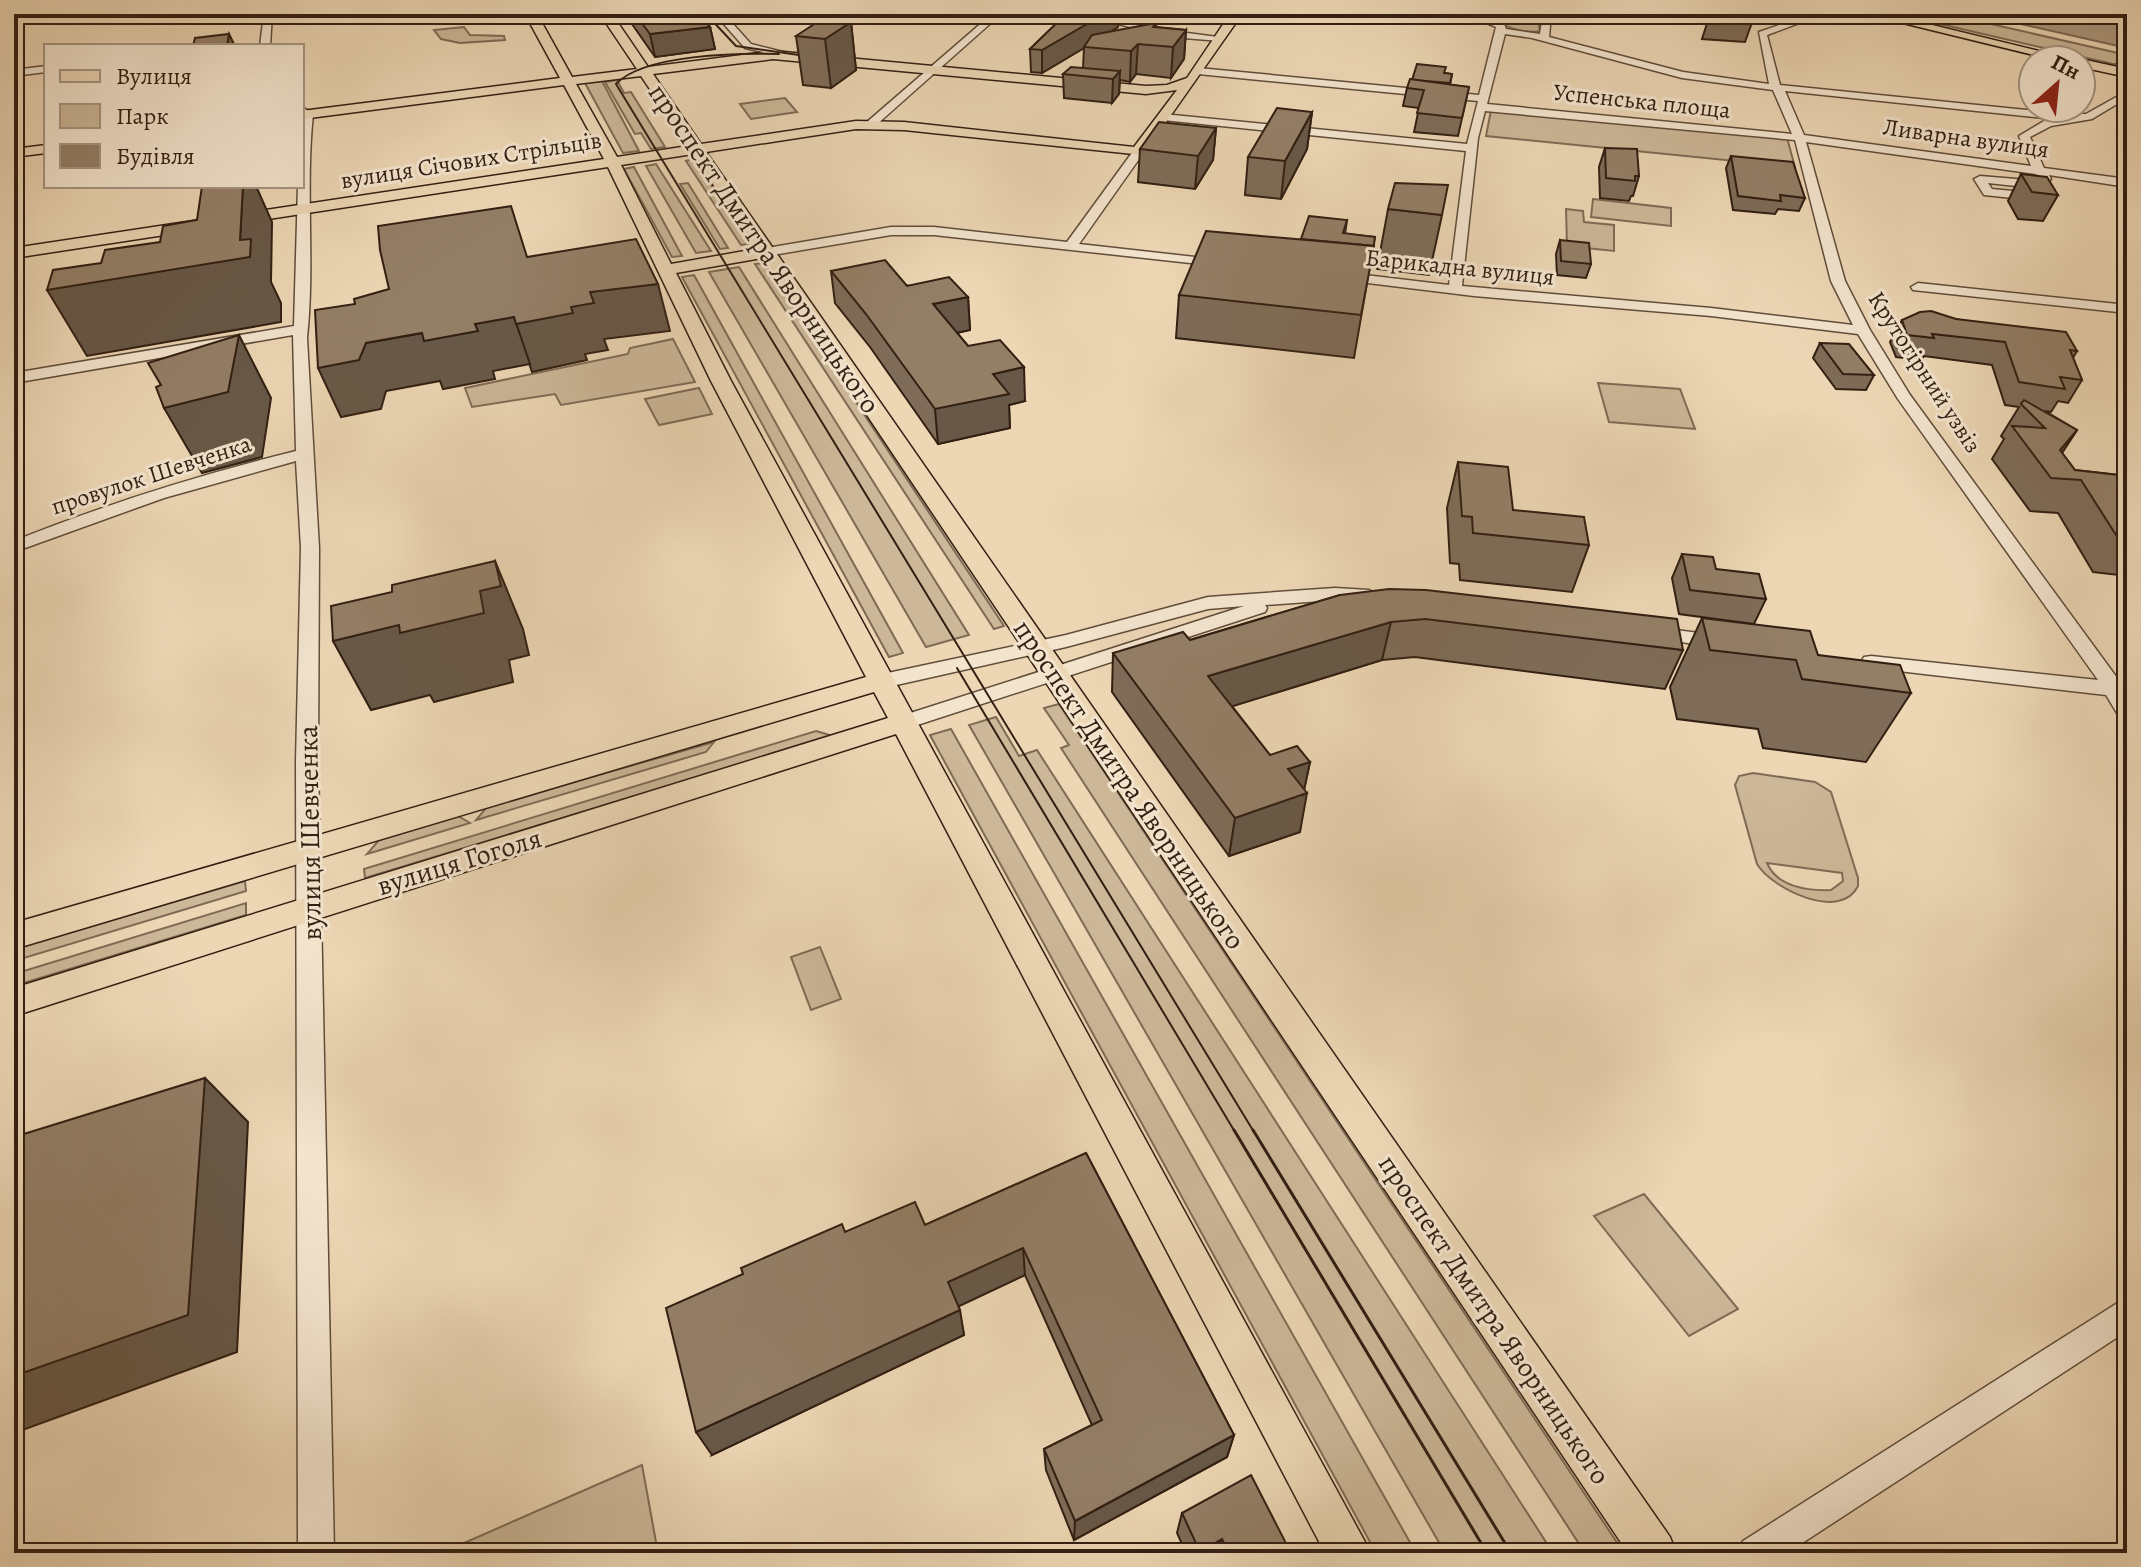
<svg xmlns="http://www.w3.org/2000/svg" width="2141" height="1567" viewBox="0 0 2141 1567" font-family="Alegreya,serif">
  <rect width="100%" height="100%" fill="#ecd6b4"/>
  <filter id="stains"><feTurbulence type="fractalNoise" baseFrequency=".0025" numOctaves="4"/><feColorMatrix values="0 0 0 0 .2 0 0 0 0 .09 0 0 0 0 .02 0 0 0 .5 -.17"/></filter>
  <radialGradient id="worn" r=".72"><stop offset=".6" stop-color="#630" stop-opacity="0"/><stop offset="1" stop-color="#630" stop-opacity=".3"/></radialGradient>
  <g fill="#ccb798" stroke="#7f6b55" stroke-width="2" fill-rule="evenodd">
    <path d="M1476 14H1537L1540 31C1517 35 1498 21 1476 14Z"/>
    <path d="M1954 19H1969L2127 55V64H2113L1940 24Z"/>
    <path d="M464 27 470 35 504 36 505 40 460 43 441 39 434 30Z"/>
    <path d="M617 80 624 93 631 92 665 147 651 149 641 133 635 134 605 82Z"/>
    <path d="M602 81 639 151 623 153 585 83Z"/>
    <path d="M785 98 797 112 751 119 740 104Z"/>
    <path d="M1491 110 1787 138 1795 167 1486 136Z"/>
    <path d="M694 159 750 244 741 245 686 161Z"/>
    <path d="M656 164 711 251 696 253 646 166Z"/>
    <path d="M634 167 682 256 672 257 624 169Z"/>
    <path d="M688 183 728 248 720 249 680 184Z"/>
    <path d="M1593 199 1671 208V226L1591 217Z"/>
    <path d="M1566 209 1583 211 1584 222 1614 225V251L1567 246Z"/>
    <path d="M764 263 1004 626 994 629 755 264Z"/>
    <path d="M739 267 969 635 926 647 709 272Z"/>
    <path d="M694 275 903 653 889 657 682 277Z"/>
    <path d="M673 339 695 382 561 405 555 394 472 407 465 388 628 354 630 348Z"/>
    <path d="M1598 383 1680 389 1695 429 1609 422Z"/>
    <path d="M699 388 712 414 659 425 645 399Z"/>
    <path d="M1059 704 1620 1547 1611 1553H1585L1061 748 1069 745 1044 708Z"/>
    <path d="M996 717 1019 756 1037 750 1553 1553H1445L969 725Z"/>
    <path d="M951 729 1416 1553H1376L930 735Z"/>
    <path d="M816 731 833 736 365 878 364 869Z"/>
    <path d="M714 742 706 752 476 820 486 808 494 805Z"/>
    <path d="M1753 773 1815 782 1831 792 1858 878V886C1841 922 1772 889 1757 864L1735 785 1739 776ZM1767 863 1842 873 1843 881 1831 890C1808 891 1777 887 1767 863Z"/>
    <path d="M458 816 470 823 367 854 379 840Z"/>
    <path d="M245 881 246 891 14 961V949Z"/>
    <path d="M246 903V915L14 986V974Z"/>
    <path d="M820 947 841 999 811 1010 791 957Z"/>
    <path d="M1644 1194 1738 1309 1689 1336 1594 1216Z"/>
    <path d="M642 1465 658 1553H449L448 1550Z"/>
  </g>
  <path fill="#ad987d" stroke="#7c6852" stroke-width="2" d="M1977 14H2127V48Z"/>
  <g fill="none" stroke-linecap="round" stroke-linejoin="round">
    <g stroke="#604d3a" stroke-width="3">
      <g id="minor">
        <path d="M14 14H31L14 18Z"/>
        <path d="M264 14H272L270 46H260Z"/>
        <path d="M715 14H724L751 44 795 55 790 58 745 48Z"/>
        <path d="M992 14H1001L875 126H867V122Z"/>
        <path d="M1076 14H1092L1172 31 1225 38 1220 41 1172 37Z"/>
        <path d="M1465 14H1477L1504 24 1506 29 1540 34 1543 14H1551L1549 37 1683 72 1769 84 1759 32 1811 14H1823L1767 35 1780 85 2065 114H2086L2127 91V98L2092 119 2051 126 2030 137 2044 168 2127 179V187L2049 175 2051 179 2047 182 2050 185 2044 189 1988 183 1992 189 2045 194V200L2041 201 1984 195 1974 179 1980 176 2041 181 2036 174 1806 142 1845 281 1870 330 1910 395 2120 682 2127 683V720L2120 718 2106 695 1864 667 1861 662 1864 657 1871 656 2098 680 1898 399 1858 334 1711 316 1474 296 1335 279V273L1340 272 1449 285 1466 151 1163 120 1158 117 1163 114 1467 144 1478 101 1198 74 1193 71 1198 68 1479 95 1496 27ZM1505 34 1532 38 1682 78 1773 90 1792 134 1487 104ZM1785 91 2053 119 2044 121 2019 136 2031 166 1804 135ZM1485 111 1795 140 1831 281 1853 325 1711 308 1462 286 1478 138Z"/>
        <path d="M46 66V72L14 76V70Z"/>
        <path d="M302 107 313 114C305 188 315 264 307 338L319 548 318 761 334 1553H298L296 761 301 548 296 461 164 498 14 552V541C106 504 200 475 296 451L293 335 14 383V373L294 326 298 186H302Z"/>
        <path d="M1138 149 1144 152 1079 244 1222 260 1229 264 1227 267 934 235H891L767 256 761 252 767 248 891 227H934L1067 242 1134 150Z"/>
        <path d="M1918 283 2127 305V313L1913 290 1911 287Z"/>
        <path d="M1335 588 1369 590 1378 596 1369 602 1335 600 1265 605 1267 608 1265 612 905 729 898 727 895 722 898 717 1244 606 1208 609 1066 647 883 688 873 681 883 674 1066 635 1208 597Z"/>
        <path d="M1653 627 1722 636 1732 642 1722 648 1646 637 1643 633Z"/>
        <path d="M2127 1297V1331L1787 1553H1737L1743 1541Z"/>
      </g>
    </g>
    <g stroke="#321f12" stroke-width="3">
      <g id="major">
        <path d="M525 14H537L572 77 637 69 600 14H612L648 67 773 51 1146 86 1167 85 1187 78 1230 14H1242L1143 155 904 130 856 129 706 152 1670 1537 1676 1553H1628L762 258 676 273 731 381 1371 1553H1325L896 734 14 1016V988L888 718 874 692 14 949V923L866 677 711 381 608 167 14 258V248L604 159 564 85 302 119V111L560 78ZM773 59 1146 94 1177 90 1134 147 904 122 856 121 701 144 653 74ZM641 76 688 146 617 157 576 84ZM693 154 756 249 671 264 621 165Z"/>
        <path d="M1866 14H1887L2076 60H2054Z"/>
        <path d="M2081 59 2127 69V77L2081 67V60H2078Z"/>
        <path d="M46 145V153L14 157V149Z"/>
      </g>
    </g>
    <use href="#minor" fill="#f3e4ce" fill-rule="evenodd"/>
    <use href="#major" fill="#ecd6b4" fill-rule="evenodd"/>
    <g stroke="#321f12" stroke-width="2">
      <path d="M706 14 736 46 820 58"/>
      <path d="M779 54C739 53 644 54 616 84L1254 1132"/>
      <path d="M957 668 1235 1132"/>
    </g>
    <g stroke="#321f12" stroke-width="3">
      <path d="M1234 1130 1487 1553"/>
      <path d="M1253 1130 1511 1553"/>
    </g>
  </g>
  <g fill="#7e6c58" stroke="#321f12" stroke-width="2">
    <path d="M625 14H699L710 27 715 49 655 57Z"/>
    <path d="M728 14H767L768 18 735 22Z"/>
    <path d="M1061 14H1217L1212 22 1185 16 1158 20 1152 24 1119 17 1118 27 1111 32 1156 23V27L1186 30 1184 59 1171 78 1136 74 1130 82 1120 80 1119 94 1112 103 1064 98 1063 74 1083 68 1084 48 1042 73 1031 72 1030 49 1061 19Z"/>
    <path d="M1710 14H1755L1745 42 1702 39Z"/>
    <path d="M851 22 856 70 831 88 803 85 796 36Z"/>
    <path d="M1445 73 1452 74 1450 85 1469 87 1458 136 1414 132 1419 108 1403 106 1407 88Z"/>
    <path d="M1312 112 1307 149 1281 199 1245 195 1248 157Z"/>
    <path d="M1216 128 1213 160 1195 189 1138 182 1140 149Z"/>
    <path d="M1605 148 1639 176 1633 196H1631L1629 201 1600 198 1599 167Z"/>
    <path d="M1731 156 1805 198 1799 211 1778 209 1775 214 1733 210 1726 168Z"/>
    <path d="M2021 174 2058 195 2043 221 2018 219 2008 201Z"/>
    <path d="M1388 209 1442 215 1429 275 1377 269Z"/>
    <path d="M1347 220 1345 234 1375 237 1354 358 1176 338 1179 295 1301 239Z"/>
    <path d="M1560 240 1591 264 1586 278 1557 275 1556 254Z"/>
    <path d="M831 271 968 297 970 330 957 333 968 346 1025 401 1009 405 1010 428 938 444 870 347 835 303Z"/>
    <path d="M1956 319 2077 351 2073 358 2082 380 2068 403 2058 401 2051 412 2045 411 2077 430 2062 453 2075 470 2127 476V576L2093 572 2058 513 2030 511 1992 459 2004 439 2001 436 2019 407 2005 405 1992 365 1924 356 1922 360 1896 357 1890 342 1902 320Z"/>
    <path d="M1820 343 1874 375 1866 390 1836 389 1813 358Z"/>
    <path d="M1458 462 1513 510 1589 545 1572 592 1460 580 1459 564 1450 563 1447 508Z"/>
    <path d="M1682 554 1716 569 1766 599 1754 624 1679 614 1672 578Z"/>
    <path d="M1340 595 1683 650 1665 689 1415 657 1382 660 1232 706 1270 755 1310 762 1304 790 1300 832 1229 856 1112 692 1113 653 1190 640Z"/>
    <path d="M1702 618 1818 655 1911 693 1866 762 1763 748 1758 729 1677 719 1670 687Z"/>
    <path d="M1086 1153 1234 1435 1227 1457 1074 1540 1046 1470 1044 1449 1092 1425 1025 1275 958 1306 964 1335 712 1455 845 1232 925 1225Z"/>
    <path d="M1182 1513 1291 1553H1186L1177 1533Z"/>
  </g>
  <g fill="#675847" stroke="#321f12" stroke-width="2">
    <path d="M734 14H767L768 18 735 22Z"/>
    <path d="M1104 14H1119L1118 27 1086 47H1084V48L1042 73V50Z"/>
    <path d="M1152 14H1185V16L1158 20 1152 24Z"/>
    <path d="M851 22 856 70 831 88 825 39Z"/>
    <path d="M710 27 715 49 655 57 650 34Z"/>
    <path d="M1186 30 1184 59 1171 78 1173 47Z"/>
    <path d="M229 34 235 46H227Z"/>
    <path d="M1138 44 1136 74 1130 82 1131 51Z"/>
    <path d="M1120 71 1119 94 1112 103 1113 79Z"/>
    <path d="M1312 112 1307 149 1281 199 1285 161Z"/>
    <path d="M1216 128 1213 160 1195 189 1198 156Z"/>
    <path d="M243 186H256L272 222 271 282 281 303V322L87 356 47 290 240 240Z"/>
    <path d="M658 284 670 331 604 339 608 350 585 354 587 360 532 372 516 324 571 307 590 292Z"/>
    <path d="M968 297 970 330 936 337 933 304Z"/>
    <path d="M514 317 530 364 493 371 495 379 443 389 440 381 386 391 381 409 341 417 318 368 366 343Z"/>
    <path d="M239 335 271 398 262 457 202 473 164 408Z"/>
    <path d="M1024 367 1025 401 1009 405 1010 428 938 444 935 409 993 374Z"/>
    <path d="M2077 430 2056 462 2060 450Z"/>
    <path d="M495 561 523 629 529 655 509 660 513 682 434 702 430 695 371 710 333 641 480 591Z"/>
    <path d="M1391 622 1382 660 1204 715 1208 676Z"/>
    <path d="M1310 762 1303 795 1307 793 1300 832 1229 856 1235 818 1288 769Z"/>
    <path d="M205 1078 248 1122 237 1352 14 1433V1376Z"/>
    <path d="M1023 1248 1025 1275 953 1309 948 1282Z"/>
    <path d="M960 1310 964 1335 712 1455 696 1432Z"/>
    <path d="M1234 1435 1227 1457 1074 1540 1075 1521Z"/>
    <path d="M1222 1539 1217 1553H1200V1552Z"/>
  </g>
  <g fill="#937e66" stroke="#321f12" stroke-width="2">
    <path d="M635 14H699L710 27 650 34Z"/>
    <path d="M1066 14H1104L1042 50 1030 49Z"/>
    <path d="M822 19 851 22 825 39 796 36Z"/>
    <path d="M1156 23 1153 27 1186 30 1173 47 1138 44 1131 51 1084 47 1092 35Z"/>
    <path d="M229 34 227 46H193L195 38Z"/>
    <path d="M1417 64 1446 67 1444 73 1452 74 1450 83 1412 80Z"/>
    <path d="M1071 67 1120 71 1113 79 1063 74Z"/>
    <path d="M1410 79 1469 87 1462 118 1417 113 1424 90 1407 88Z"/>
    <path d="M1277 108 1312 112 1285 161 1248 157Z"/>
    <path d="M1159 122 1216 128 1198 156 1140 149Z"/>
    <path d="M1605 148 1637 149 1639 176H1635V181L1606 178Z"/>
    <path d="M1731 156 1793 162 1805 198 1780 195 1781 201 1738 196Z"/>
    <path d="M2021 174 2047 177 2058 195 2032 192Z"/>
    <path d="M1395 183 1448 185 1442 215 1388 209Z"/>
    <path d="M202 186H243L240 240 251 239 250 257 47 290 53 270 101 263 105 250 160 242 163 226 197 220Z"/>
    <path d="M511 206 527 257 636 239 658 284 590 292 594 303 571 307 573 313 568 314 516 324 514 317 475 324 478 331 424 341 422 333 366 343 359 360 318 368 315 310 355 304 354 299 389 289 380 250 378 226Z"/>
    <path d="M1309 216 1347 220 1343 233 1375 237 1373 250 1374 246 1301 239Z"/>
    <path d="M1206 231 1374 246 1361 315 1179 295Z"/>
    <path d="M1560 240 1589 243 1591 264 1561 261Z"/>
    <path d="M885 260 907 286 949 277 968 297 933 304 968 346 1000 340 1024 367 993 374 1009 394 935 409 866 314 831 271Z"/>
    <path d="M1931 311 1956 319 2066 332 2077 351 2070 350 2082 380 2060 377 2065 389 2019 382 2005 342 1932 334 1934 338 1907 335 1902 320 1920 312Z"/>
    <path d="M239 335 228 392 164 408 156 387 161 385 148 363Z"/>
    <path d="M1820 343 1849 344 1874 375 1843 374Z"/>
    <path d="M2024 400 2077 430 2060 450 2075 470 2127 476V539L2118 538 2081 480 2051 478 2012 426 2045 428 2021 404Z"/>
    <path d="M1458 462 1508 467 1513 510 1584 517 1589 545 1473 533 1472 517 1462 516Z"/>
    <path d="M1682 554 1713 557 1716 569 1759 574 1766 599 1690 590Z"/>
    <path d="M495 561 501 586 480 591 484 613 400 633 399 625 333 641 331 606 392 592V585Z"/>
    <path d="M1389 589 1426 590 1677 619 1683 650 1425 619 1391 622 1208 676 1270 755 1297 746 1310 762 1288 769 1307 793 1235 818 1113 653 1183 632 1190 640 1340 595Z"/>
    <path d="M1702 618 1810 631 1818 655 1900 665 1911 693 1802 679 1796 660 1710 650Z"/>
    <path d="M205 1078 188 1315 14 1376V1137Z"/>
    <path d="M1086 1153 1234 1435 1075 1521 1044 1449 1102 1420 1023 1248 948 1282 960 1310 696 1432 666 1308 743 1274 741 1268 842 1224 845 1232 915 1202 925 1225Z"/>
    <path d="M1251 1475 1291 1553H1229L1222 1539 1200 1552 1182 1513Z"/>
  </g>
  <g text-anchor="middle" stroke-width="6" stroke-linejoin="round" paint-order="stroke">
    <g font-size="24" fill="#321f12" stroke="#f3e4ce">
      <text transform="translate(1642 101) rotate(6)" y="8">Успенська площа</text>
      <text transform="translate(1966 138) rotate(8)" y="8">Ливарна вулиця</text>
      <text transform="translate(471 160) rotate(-9)" y="8">вулиця Січових Стрільців</text>
      <text transform="translate(1460 267) rotate(6)" y="8">Барикадна вулиця</text>
      <text transform="translate(1925 372) rotate(57)" y="8">Крутогірний узвіз</text>
      <text transform="translate(151 475) rotate(-18)" y="8">провулок Шевченка</text>
    </g>
    <g font-size="28" fill="#321f12" stroke="#f3e4ce">
      <text transform="translate(765 248) rotate(56)" y="10">проспект Дмитра Яворницького</text>
      <text transform="translate(1130 784) rotate(56)" y="10">проспект Дмитра Яворницького</text>
      <text transform="translate(309 833) rotate(-91)" y="10">вулиця Шевченка</text>
      <text transform="translate(459 861) rotate(-17)" y="10">вулиця Гоголя</text>
      <text transform="translate(1495 1319) rotate(56)" y="10">проспект Дмитра Яворницького</text>
    </g>
  </g>
  <rect width="2141" height="1567" fill="none" stroke="#ecd6b4" stroke-width="48"/>
  <rect x="16" y="16" width="2109" height="1535" fill="none" stroke="#321f12" stroke-width="4"/>
  <rect x="24" y="24" width="2093" height="1519" fill="none" stroke="#321f12" stroke-width="2"/>
  <rect x="44" y="44" width="260" height="144" fill="#f3e4ce" stroke="#a69583" stroke-width="2"/>
  <rect x="60" y="70" width="40" height="12" fill="#ecd6b4" stroke="#a69583" stroke-width="2"/>
  <text x="116" y="84" font-size="24" fill="#321f12">Вулиця</text>
  <rect x="60" y="104" width="40" height="24" fill="#ccb798" stroke="#a69583" stroke-width="2"/>
  <text x="116" y="124" font-size="24" fill="#321f12">Парк</text>
  <rect x="60" y="144" width="40" height="24" fill="#937e66" stroke="#a69583" stroke-width="2"/>
  <text x="116" y="164" font-size="24" fill="#321f12">Будівля</text>
  <g transform="translate(2057 84) rotate(27)"><circle r="38" fill="#f3e4ce" stroke="#a69583" stroke-width="2"/>
  <path d="M0-6L14 30L0 20L-14 30Z" fill="#8f2418"/>
  <text y="-12" font-size="22" font-weight="bold" text-anchor="middle" fill="#321f12">Пн</text>
  </g>
  <rect width="100%" height="100%" filter="url(#stains)"/>
  <rect width="100%" height="100%" fill="url(#worn)"/>
</svg>
